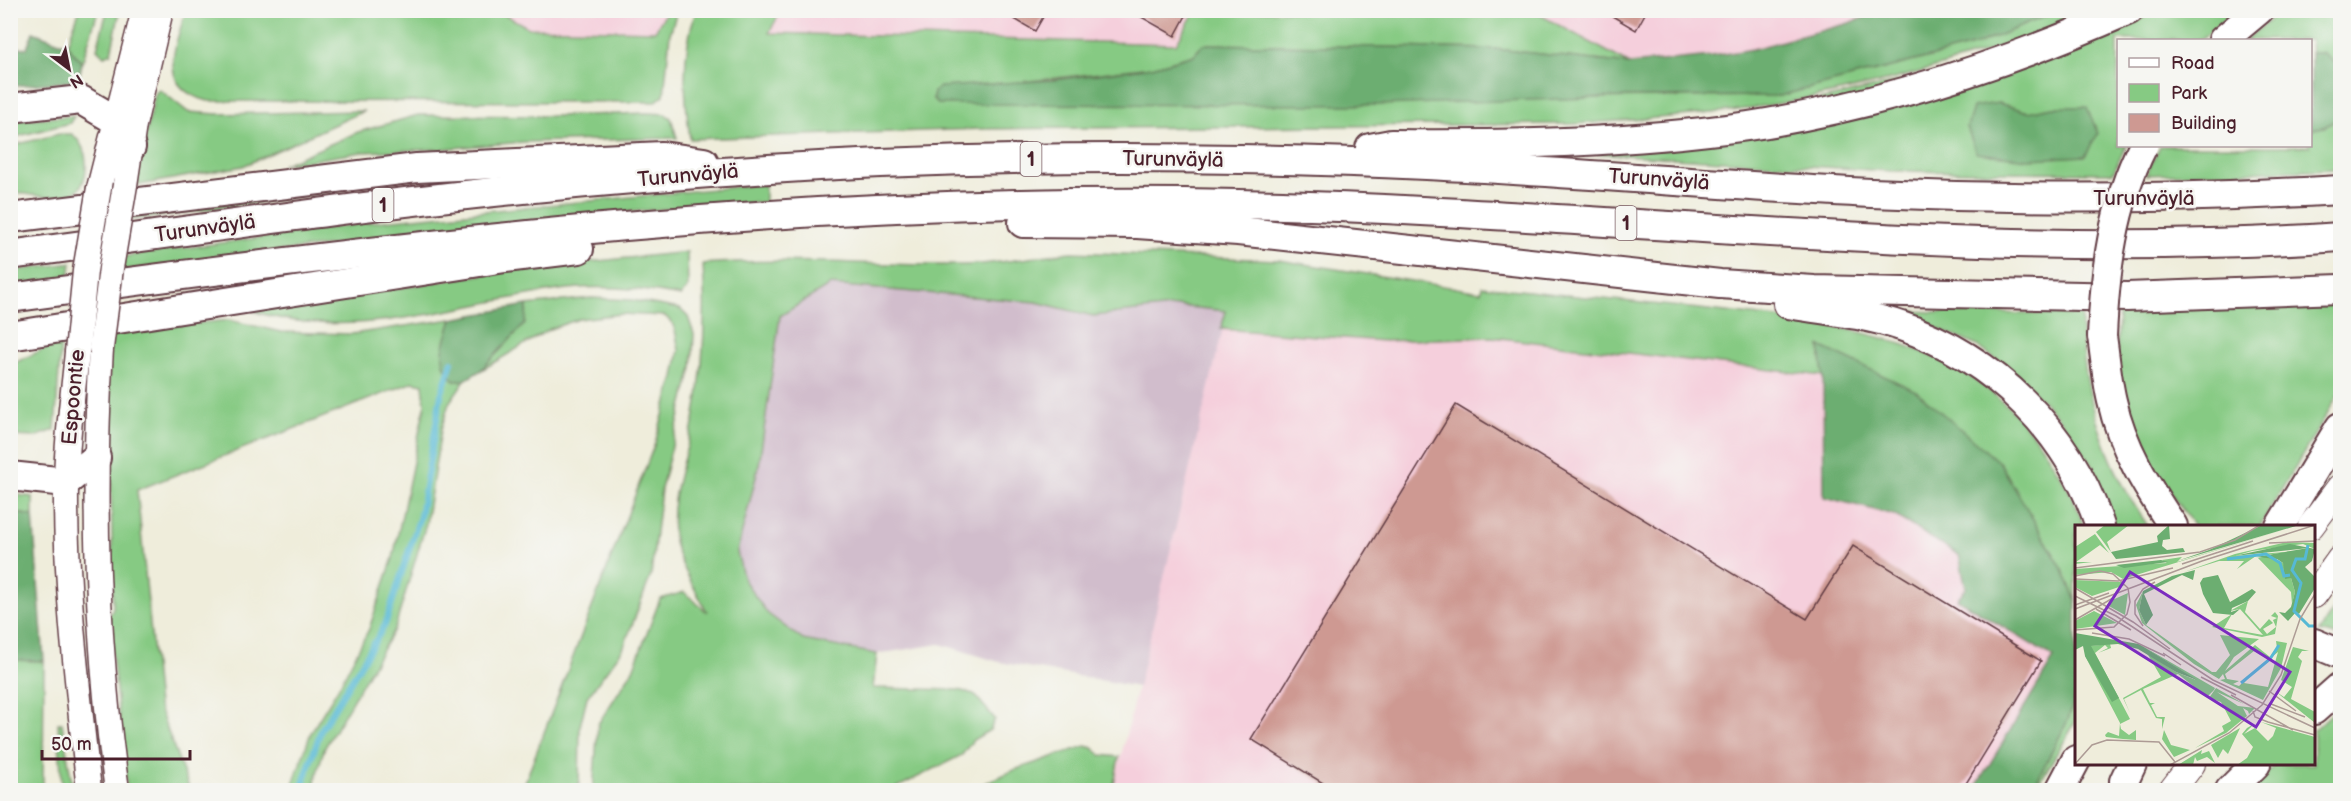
<svg xmlns="http://www.w3.org/2000/svg" width="2351" height="801" viewBox="0 0 2351 801" font-family="'Balsamiq Sans',sans-serif">
  <rect width="100%" height="100%" fill="#f6f6f2"/>
  <filter id="ink" filterUnits="userSpaceOnUse"><feTurbulence type="fractalNoise" baseFrequency=".0167" numOctaves="2"/><feDisplacementMap in="SourceGraphic" scale="12" xChannelSelector="R" yChannelSelector="G"/><feConvolveMatrix kernelMatrix="1 2 1 2 8 2 1 2 1" color-interpolation-filters="sRGB"/></filter>
  <filter id="wash" filterUnits="userSpaceOnUse"><feTurbulence type="fractalNoise" baseFrequency=".008" numOctaves="4" result="noise"/><feDisplacementMap in="SourceGraphic" scale="24" xChannelSelector="R" yChannelSelector="G"/><feGaussianBlur stdDeviation="1.35" result="paint"/><feColorMatrix in="noise" values="0 0 0 0 0 0 0 0 0 0 0 0 0 0 0 0 0 1.4 0 .05"/><feComposite in="paint" operator="in"/></filter>
  <g filter="url(#wash)">
    <rect width="100%" height="100%" fill="#efeddb"/>
    <g fill="#f5cfdc">
      <path d="M498 11H667L655 31 529 28Z"/>
      <path d="M781 11H1195L1176 44 769 33Z"/>
      <path d="M1533 11H1884L1846 24 1753 49 1712 56 1630 64Z"/>
      <path d="M1221 329 1384 341 1492 337 1823 376 1824 497 1894 515 1959 555 1966 588 1958 599 2054 658 1974 790H1113Z"/>
    </g>
    <path fill="#d1bdcc" d="M830 285 1036 302 1093 316 1179 306 1227 311 1138 687 999 662 940 644 877 654 803 640 767 613 744 580 737 552 759 465 780 316Z"/>
    <g fill="#86ca83" stroke="#687457" stroke-width="1.5" fill-rule="evenodd">
      <path d="M79 11H98L82 63 67 45Z"/>
      <path d="M107 11H120L111 53 104 56 97 49Z"/>
      <path d="M498 11 529 28 655 31 667 11H677L670 34 664 95 655 102 208 101C156 88 174 49 186 11Z"/>
      <path d="M696 11H781L769 33 1176 44 1195 11H1533L1630 64 1495 49 1203 44 1194 55 1152 67 934 92 933 99 938 104 1779 96 1976 45 2058 11H2094C1983 58 1864 92 1745 109 1688 117 1630 120 1573 124L982 129 690 139C684 94 681 54 696 11Z"/>
      <path d="M2158 11H2234L2201 40H2118V146H2126L2113 173 1889 171 1589 153 2106 34ZM1998 103 2028 112 2053 107 1967 127Z"/>
      <path d="M2281 11H2340V68L2323 53H2311L2310 40H2245Z"/>
      <path d="M159 89 188 112 218 114 364 111 243 166 134 186 155 94Z"/>
      <path d="M2340 96V136L2335 139 2340 143V169L2146 175 2160 146H2310L2311 129 2324 127Z"/>
      <path d="M648 113 665 114 671 118 677 138 524 142 441 149 362 152 282 165 358 132 418 115 555 116Z"/>
      <path d="M74 116 70 123 11 138V120Z"/>
      <path d="M59 134H72C82 142 87 155 86 168 84 211 41 195 11 192L10 146Z"/>
      <path d="M765 184V202L569 216 118 271 120 257 373 222Z"/>
      <path d="M340 191 125 221 126 214Z"/>
      <path d="M687 252 688 287 681 296C643 289 606 285 568 289 466 301 354 345 253 311L518 269Z"/>
      <path d="M1071 252 1279 260 1481 292 1482 286C1552 293 1621 301 1690 308 1824 323 1965 329 2046 453 2061 476 2077 501 2083 526H2076V601L2063 570 2000 463 1820 347 1823 376 1492 337 1384 341 1221 329 1226 311 1179 306 1093 316 1036 302 830 285 780 316 759 465 737 552 744 580 767 613 803 640 877 654 873 688 958 690 974 694 995 719 990 730 973 740 962 755 892 790H593L598 724 633 670 660 599 684 592 707 612C697 592 678 562 674 541 667 498 685 461 694 420 704 369 706 316 703 264 789 257 876 266 963 265 999 264 1036 256 1071 252Z"/>
      <path d="M71 263 69 278 11 286 10 271Z"/>
      <path d="M591 298 631 300 680 309 688 317 694 334 692 368 661 489 651 575 623 649 587 697 580 726 579 790H522L655 443 674 377 679 350 674 325 665 316 621 314 579 319 550 329 480 371C494 354 530 327 527 305Z"/>
      <path d="M2340 304V392L2260 526H2194C2162 480 2121 429 2117 371 2115 351 2119 330 2119 310Z"/>
      <path d="M1898 311 2082 315C2080 389 2106 466 2148 526H2114L2093 467 2067 428 2047 405 2005 366 1977 346Z"/>
      <path d="M452 319 447 337 454 381 465 380 449 403 441 430 426 524 395 628 324 749 315 780 316 790H291L311 732 337 690 369 629 393 558 425 405 423 384 413 382 137 490 158 705 190 790H127L108 617 113 608 111 473 108 459 109 332 229 320 281 332 352 334Z"/>
      <path d="M61 341 55 430 35 437 11 436 10 365Z"/>
      <path d="M11 494 33 497V516L11 512Z"/>
      <path d="M2340 600V637L2319 632Z"/>
      <path d="M11 660 44 661 43 790H11Z"/>
      <path d="M2076 695 2075 723 2035 790H2032L2068 720Z"/>
      <path d="M2340 706V790H2249L2276 764H2314V730Z"/>
      <path d="M58 723H62L73 790H62Z"/>
      <path d="M1085 746 1093 748 1101 755 1119 757 1113 790H971L1014 770Z"/>
    </g>
    <g fill="#6cae71" stroke="#5b664e" stroke-width="1.5">
      <path d="M1884 11H2058L1976 45 1779 96 1624 97 1377 105 938 104 933 99 934 92 940 87 1052 80 1152 67 1194 55 1203 44 1495 49 1630 64 1712 56 1753 49 1846 24Z"/>
      <path d="M33 32 67 45 82 63 79 77 67 82 11 86V47L27 48Z"/>
      <path d="M2311 53H2323L2340 68V96L2336 120 2324 127 2311 129Z"/>
      <path d="M1998 103 2028 112 2053 107H2087L2098 134 2085 156 2029 159 1976 153 1967 127 1973 107Z"/>
      <path d="M527 305 525 324 516 333 480 371 465 380 454 381C434 358 445 345 452 319Z"/>
      <path d="M1820 346 1916 391 2000 463 2063 570 2076 601V695L2068 720 2032 790H1974L2054 658 1957 599 1966 588 1959 555 1894 515 1824 497 1823 376Z"/>
      <path d="M11 512 33 516 44 661 11 660Z"/>
    </g>
    <g fill="none" stroke-linecap="round" stroke-linejoin="round">
      <path stroke="#56b9d5" stroke-width="6" d="M301 790 321 730 385 625 420 516 441 395 452 362"/>
    </g>
    <g id="blocks">
      <g fill="#ce9992">
        <path d="M999 10H1047L1035 31Z"/>
        <path d="M1129 10H1189L1175 36Z"/>
        <path d="M1602 10H1647L1636 30Z"/>
        <path d="M1456 405 1807 619 1853 546 2041 661 1962 790H1319L1323 783 1251 739Z"/>
      </g>
    </g>
  </g>
  <g filter="url(#ink)">
    <use href="#blocks" fill-opacity="0" stroke="#633e45" stroke-width="1.5"/>
    <g fill="none" stroke-linecap="round" stroke-linejoin="round">
      <g stroke="#633e45" stroke-width="27">
        <g id="primary">
          <path d="M125 185 134 125 161 10"/>
          <path d="M99 188 144 10"/>
          <path d="M101 348C92 497 96 643 117 790"/>
          <path d="M77 352C73 396 66 441 66 485 65 586 78 690 89 790"/>
        </g>
      </g>
      <g stroke="#633e45" stroke-width="28">
        <g id="trunk">
          <path d="M2311 526 2340 487"/>
          <path d="M2314 595 2340 559"/>
          <path d="M2172 790 2192 764"/>
        </g>
      </g>
      <g stroke="#633e45" stroke-width="32">
        <g id="motorway">
          <path d="M2223 40 2259 10"/>
          <path d="M10 108 81 100 115 120 131 147"/>
          <path d="M1370 148 1391 144C1510 145 1630 143 1748 126 1880 106 2007 64 2129 10"/>
          <path d="M10 218 417 168 662 156 704 162"/>
          <path d="M1023 223 1137 224 1238 231 1720 284 1814 290 2127 297 2340 289"/>
          <path d="M10 255C181 232 352 206 523 189 721 169 921 158 1121 158 1222 158 1324 160 1426 165 1574 172 1723 186 1871 193 2028 200 2184 199 2340 190"/>
          <path d="M10 298C417 242 827 194 1238 204 1606 212 1973 263 2340 237"/>
          <path d="M1788 304C1825 310 1865 314 1901 326 1995 358 2069 432 2100 526"/>
          <path d="M10 336 505 258 579 249"/>
          <path d="M2102 336C2105 357 2107 380 2112 401 2122 447 2147 487 2173 526"/>
          <path d="M10 476 66 482 96 458"/>
          <path d="M2280 526 2340 427"/>
          <path d="M2314 643 2340 654"/>
          <path d="M2314 710 2340 687"/>
          <path d="M2124 781 2132 764"/>
          <path d="M2060 790 2076 760"/>
          <path d="M2230 790 2256 764"/>
        </g>
      </g>
      <use href="#primary" stroke="#fff" stroke-width="24"/>
      <use href="#trunk" stroke="#fff" stroke-width="26"/>
      <use href="#motorway" stroke="#fff" stroke-width="28"/>
      <g stroke="#633e45" stroke-width="27" stroke-linecap="butt">
        <g id="primary-bridge">
          <path d="M101 348 111 268 125 185"/>
          <path d="M77 352 85 271 99 188"/>
        </g>
      </g>
      <g stroke="#633e45" stroke-width="32" stroke-linecap="butt">
        <path id="motorway-bridge" d="M2102 336C2105 270 2113 205 2143 146"/>
      </g>
      <use href="#primary-bridge" stroke="#fff" stroke-width="24"/>
      <use href="#motorway-bridge" stroke="#fff" stroke-width="28"/>
    </g>
  </g>
  <g text-anchor="middle" stroke-width="5" stroke-linejoin="round" paint-order="stroke">
    <g fill="#f6f6f2" stroke="#7e6067" stroke-width="1.5">
      <rect x="1020.5" y="142" width="21" height="34" rx="4.5"/>
      <rect x="372.5" y="188" width="21" height="34" rx="4.5"/>
      <rect x="1615.5" y="206" width="21" height="34" rx="4.5"/>
    </g>
    <g font-size="20" font-weight="bold" fill="#4a1f2b">
      <text x="1031" y="166">1</text>
      <text x="383" y="212">1</text>
      <text x="1626" y="230">1</text>
    </g>
    <g font-size="21" fill="#4a1f2b" stroke="#f6f6f2">
      <text transform="translate(1173 159) rotate(1)" y="7">Turunväylä</text>
      <text transform="translate(688 175) rotate(-5)" y="7">Turunväylä</text>
      <text transform="translate(1659 179) rotate(4)" y="7">Turunväylä</text>
      <text x="2144" y="205">Turunväylä</text>
      <text transform="translate(205 228) rotate(-8)" y="7">Turunväylä</text>
      <text transform="translate(73 397) rotate(-85)" y="7">Espoontie</text>
    </g>
  </g>
  <g transform="translate(2075 525)">
    <rect width="240" height="240" fill="#efeddb"/>
    <path d="M30 0H54L32 17 36 27 21 7ZM221 1 48 54 36 47 0 50V44L92 38 87 35 107 32 102 37ZM20 9 34 28 25 20 1 37H17L0 39V22ZM212 17 240 18V24L228 19 177 26 160 31 233 25 181 31 162 44 169 36H144L109 47 160 29ZM195 31 208 38 216 53 220 67 217 79 216 67 183 33ZM0 55 47 57 50 60 17 71 0 62ZM68 66 64 85 71 100 137 147H141L155 130 145 110 184 114 159 132 150 146 180 120 195 132 202 123 201 116 212 118 206 143 188 175 145 155 150 154 148 149 144 154 119 139 67 98 61 80ZM179 126 193 134 164 161 158 159 164 156 152 154 150 149ZM203 127 193 162 169 158 178 147ZM53 68 50 90 32 80 35 76ZM173 76 170 87 185 104 194 94 198 98 188 104 192 109 201 102 198 95 202 93 196 91 200 87 203 91 200 109 187 112 137 102 157 89 149 103 188 110 165 84 155 86ZM19 86 42 98 0 104V96ZM35 119 36 123 23 128 33 123 30 120 20 128 55 194 45 199 46 204 54 210 61 205V215L48 214 31 212 30 210 33 207 44 211 45 198 10 131 16 121ZM64 119 140 163 139 165 132 172 103 149 68 164 75 178H80L76 180 82 192H90L87 204V194L81 193 66 165 49 174 55 188 48 173 86 152 72 128 101 147 121 155ZM218 122 234 126H227L223 132 227 136 216 174 240 187V198L200 166 209 172 217 162 206 155ZM141 163 169 179 142 167 163 181 180 183 174 189 173 186 168 183 172 191 151 208 120 223 149 206 147 201 156 196 146 177 134 173ZM186 197 240 212V240H162L172 233 178 222 167 209 172 203 179 199 169 209 180 203 193 216 198 211 201 203ZM165 203 153 229 148 224 143 233 136 220ZM89 205 96 220 115 225 99 232 87 214ZM127 225 126 229 134 226 140 238 132 232 122 236 120 232 118 240H103Z" fill="#86ca83" fill-rule="evenodd"/>
    <path d="M94 0 95 14 88 15 87 21 92 25 108 23 110 27 41 34 36 27 83 17 82 11ZM187 0 221 1 102 36 134 25ZM215 19 240 24 237 36 230 42 240 52V63L224 89 221 87 213 96 204 87 210 88 216 82 220 67 216 53 210 54 208 38 202 34 181 32 233 23 159 31ZM86 35 93 37 49 43 41 40ZM120 45 118 55 107 50 69 69 78 90 71 100 64 85 68 66 97 51ZM143 50 155 77 177 64 181 67 173 76 157 83 156 87 165 84 158 90 138 88 128 69 125 58 128 53ZM0 108 64 119 122 155 101 147 63 124 43 119 16 121 44 173 37 177 10 131 8 121 0 125Z" fill="#6cae71"/>
    <path fill="none" stroke="#56b9d5" stroke-width="3" d="M233 20 230 34H221L217 45 226 58 219 86 234 101H240M152 34 191 29 205 38 209 51 215 50M166 158 195 134 204 120"/>
    <path fill="none" stroke="#ad9b95" stroke-width="1.5" d="M194 18 240 16M107 39 178 16M0 43 125 27 160 15 185 0M0 51 25 46 38 49 53 63 55 77 52 89 39 102 0 105M0 54 43 56 98 43M0 63 58 97 95 124M0 71 41 91 138 155 240 203M0 80 34 68M0 84 127 36 240 0M21 84 56 105M0 95 38 73M68 101 60 89V76L68 64 80 57M17 108 54 114 90 131M88 128 106 140M126 152 161 170M194 166 221 186M156 170 218 205M196 179 230 192M178 186 180 192 193 197 240 210M0 239 17 220 32 215 84 217 100 237M95 240 154 208 187 180 206 150 225 94 240 69"/>
    <path fill="#7b2cbf" fill-opacity="0.15" stroke="#7b2cbf" stroke-width="3" d="M55 47 215 147 181 202 20 101Z"/>
    <rect width="240" height="240" fill="none" stroke="#4a1f2b" stroke-width="3"/>
  </g>
  <rect width="2351" height="801" fill="none" stroke="#f6f6f2" stroke-width="36"/>
  <rect x="2117" y="39" width="195" height="108" fill="#f6f6f2" stroke="#b1a0a2" stroke-width="1.5"/>
  <rect x="2129" y="58" width="30" height="9" fill="#ffffff" stroke="#b1a0a2" stroke-width="1.5"/>
  <text x="2171" y="69" font-size="18" fill="#4a1f2b">Road</text>
  <rect x="2129" y="84" width="30" height="18" fill="#86ca83" stroke="#b1a0a2" stroke-width="1.5"/>
  <text x="2171" y="99" font-size="18" fill="#4a1f2b">Park</text>
  <rect x="2129" y="114" width="30" height="18" fill="#ce9992" stroke="#b1a0a2" stroke-width="1.5"/>
  <text x="2171" y="129" font-size="18" fill="#4a1f2b">Building</text>
  <g transform="translate(69 69) rotate(148)" stroke="#f6f6f2" stroke-width="4.5" paint-order="stroke">
  <path d="M0-4.5L10 22L0 15L-10 22Z" fill="#4a1f2b"/>
  <text y="-9" font-size="16" font-weight="bold" text-anchor="middle" fill="#4a1f2b">N</text>
  </g>
  <path d="M42 750v9h148v-9" fill="none" stroke="#4a1f2b" stroke-width="3"/>
  <text x="51" y="750" font-size="18" fill="#4a1f2b" stroke="#f6f6f2" stroke-width="4.5" paint-order="stroke">50 m</text>
</svg>
